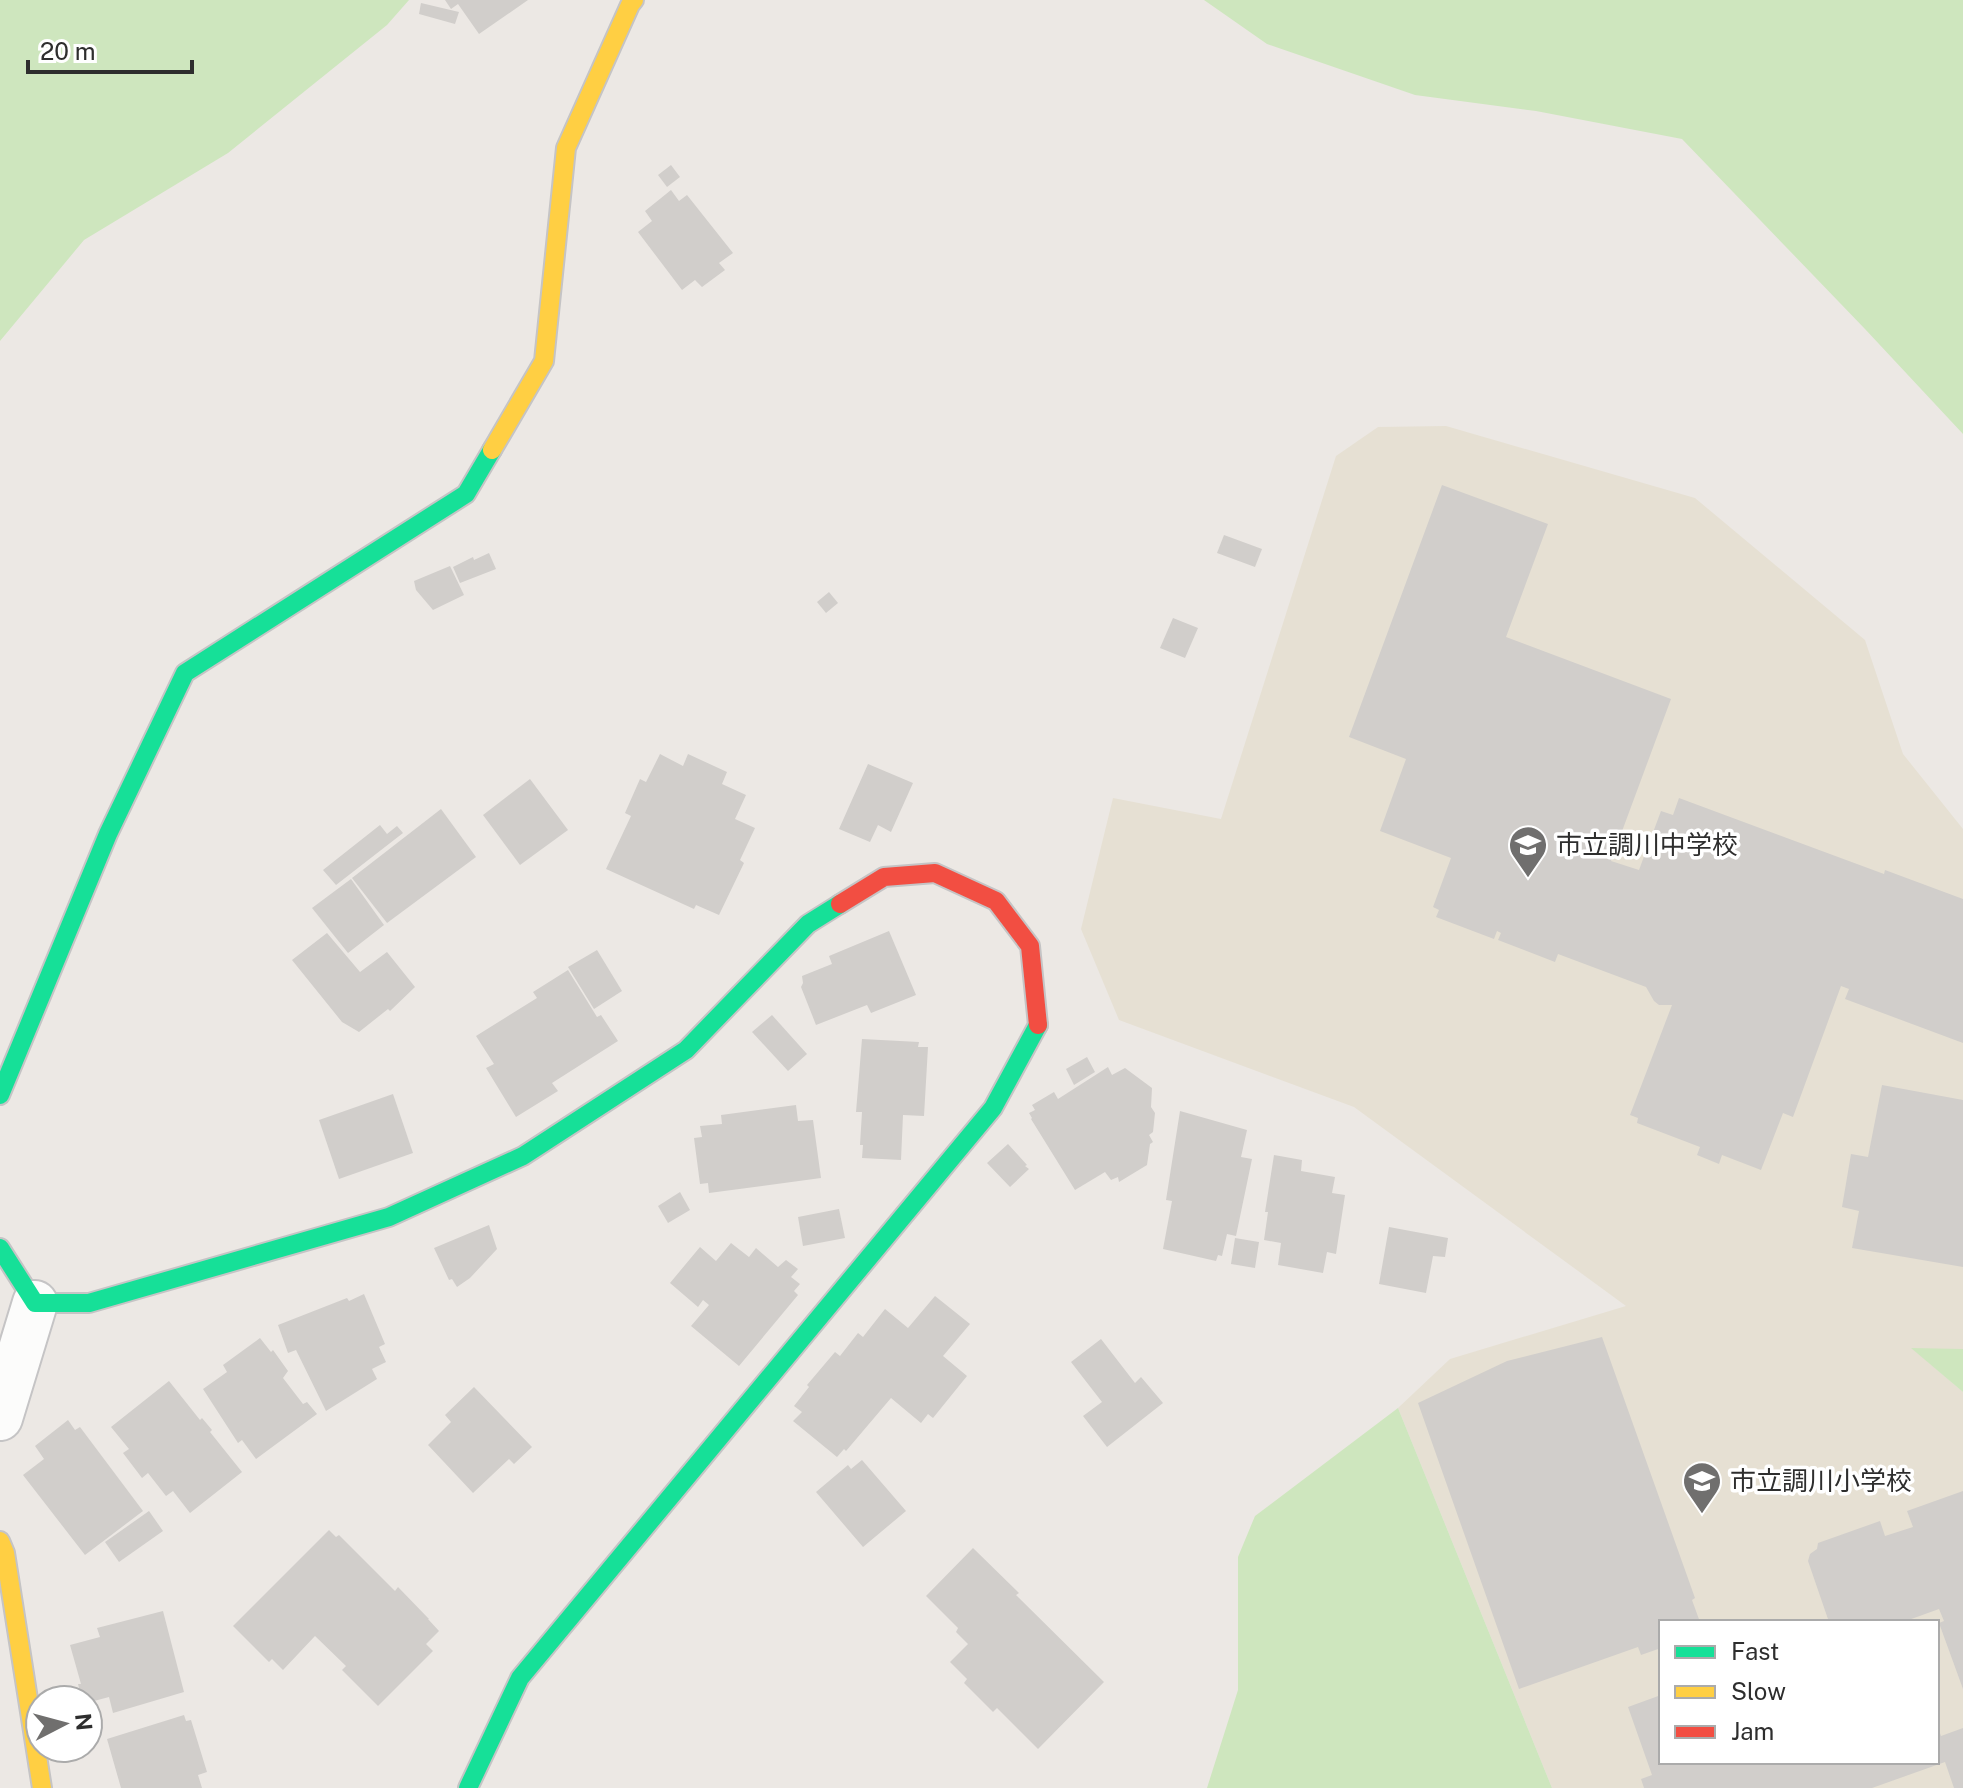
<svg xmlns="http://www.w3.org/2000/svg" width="1963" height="1788" viewBox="0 0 1963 1788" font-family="'Public Sans','Noto Sans JP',sans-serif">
  <rect width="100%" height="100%" fill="#ece8e4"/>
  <path fill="#e6e0d3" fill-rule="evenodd" d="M1446 426 1695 498 1865 640 1903 754 1963 829V1349H1913L1963 1392V1788H1552L1398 1408 1450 1359 1626 1306 1354 1107 1119 1020 1081 929 1113 798 1221 819 1336 456 1378 427ZM1661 1622H1937V1762H1661Z"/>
  <g fill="#cee6be">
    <path d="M0 0H409L387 25 228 153 84 240 0 341Z"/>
    <path d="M1204 0H1963V434L1865 329 1682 139 1536 111 1415 95 1267 44Z"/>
    <path d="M1911 1348 1963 1349V1392Z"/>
    <path d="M1398 1408 1552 1788H1207L1238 1690V1557L1255 1516Z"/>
  </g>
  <g fill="#d1cecb">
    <path d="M445 0H528L479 34 458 4 451 9Z"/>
    <path d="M421 3 459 12 455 24 419 14Z"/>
    <path d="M671 165 680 177 667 187 658 175Z"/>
    <path d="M671 190 679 201 687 195 733 253 719 263 725 270 702 287 695 280 682 290 638 232 652 221 645 211Z"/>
    <path d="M1442 485 1548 524 1506 637 1671 699 1611 861 1639 870 1661 811 1673 815 1679 798 1884 874 1885 870 1963 899V1043L1845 999 1849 989 1841 986 1793 1117 1783 1113 1761 1170 1722 1155 1719 1164 1697 1155 1700 1147 1637 1123 1638 1118 1630 1115 1672 1005H1659L1654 1001 1646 987 1558 954 1555 962 1498 940 1501 933 1497 931 1494 939 1436 917 1439 910 1433 907 1451 858 1380 831 1406 759 1349 737Z"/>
    <path d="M1224 535 1262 549 1255 567 1217 553Z"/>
    <path d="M489 553 496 569 460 583 453 567 473 557 474 560Z"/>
    <path d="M450 566 464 595 433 610 416 590 414 581Z"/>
    <path d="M829 592 838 603 826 613 817 602Z"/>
    <path d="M1173 618 1198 628 1185 658 1160 648Z"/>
    <path d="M660 754 683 766 688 754 727 772 722 784 746 795 735 819 755 828 740 860 744 863 719 915 696 905 694 909 606 869 631 816 625 813 640 779 646 782Z"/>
    <path d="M868 764 913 783 891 832 878 825 870 842 839 829Z"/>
    <path d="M530 779 568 830 520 865 483 815Z"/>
    <path d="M441 809 476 857 387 923 352 878Z"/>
    <path d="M380 825 387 834 397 826 403 833 336 885 323 870Z"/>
    <path d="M351 879 384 925 348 953 312 908Z"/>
    <path d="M889 931 916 995 871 1013 867 1005 816 1025 801 987 803 983 802 976 832 964 829 956Z"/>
    <path d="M327 933 360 972 387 952 415 987 390 1011 388 1009 359 1032 342 1022 292 960Z"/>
    <path d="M597 950 622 991 594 1009 568 967Z"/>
    <path d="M568 970 597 1017 601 1015 618 1041 552 1083 558 1091 516 1117 486 1068 494 1064 476 1036 537 998 533 992Z"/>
    <path d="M772 1015 807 1054 788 1071 752 1032Z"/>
    <path d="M862 1039 919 1042 918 1047H928L924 1116 903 1115 901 1160 862 1158 863 1145H860L862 1112H856Z"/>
    <path d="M1087 1057 1095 1072 1074 1085 1066 1069Z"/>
    <path d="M1108 1067 1112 1075 1125 1068 1152 1088 1151 1107 1155 1113 1153 1132 1149 1135 1153 1142 1150 1144 1147 1165 1119 1182 1118 1177 1111 1180 1105 1172 1075 1190 1031 1119 1032 1118 1029 1113 1035 1110 1032 1105 1054 1092 1058 1099Z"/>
    <path d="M1882 1085 1963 1100V1267L1852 1248 1859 1211 1842 1207 1851 1154 1868 1157Z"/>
    <path d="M393 1094 413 1153 339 1179 319 1120Z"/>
    <path d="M796 1105 798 1121 813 1120 821 1178 709 1193 708 1183 700 1184 694 1138 702 1137 700 1126 722 1124 721 1115Z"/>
    <path d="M1180 1111 1247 1130 1241 1157 1252 1159 1236 1236 1227 1234 1222 1256 1218 1255 1216 1261 1163 1249 1172 1201 1166 1200Z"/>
    <path d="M1008 1144 1027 1165 1025 1166 1029 1169 1010 1187 987 1163Z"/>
    <path d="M1274 1155 1302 1160 1301 1171 1335 1177 1332 1193 1345 1195 1336 1254 1327 1252 1323 1273 1278 1265 1281 1243 1264 1240 1268 1212H1265Z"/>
    <path d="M680 1192 690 1210 668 1223 658 1206Z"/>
    <path d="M839 1209 845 1238 803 1246 798 1217Z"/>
    <path d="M489 1225 497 1249 470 1278 457 1287 452 1279 449 1280 434 1248Z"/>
    <path d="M1389 1227 1448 1238 1445 1257 1433 1256 1426 1293 1379 1284Z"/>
    <path d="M1235 1238 1259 1242 1255 1268 1231 1264Z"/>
    <path d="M731 1243 749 1257 756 1248 778 1267 786 1260 798 1269 791 1277 800 1284 794 1291 798 1295 739 1366 691 1326 709 1305 703 1300 698 1307 670 1283 700 1247 716 1261Z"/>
    <path d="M364 1294 385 1344 379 1347 386 1362 372 1369 377 1379 326 1411 296 1350 288 1353 278 1325 347 1298 349 1301Z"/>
    <path d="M935 1296 970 1324 943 1356 967 1376 933 1418 928 1414 921 1423 891 1398 846 1451 844 1449 837 1457 793 1421 802 1412 794 1406 809 1387 807 1385 835 1352 840 1356 858 1333 863 1337 885 1309 908 1328Z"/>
    <path d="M1602 1337 1695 1598 1692 1600 1700 1622H1661V1648L1641 1655 1638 1647 1519 1689 1418 1403 1507 1361Z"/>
    <path d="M260 1338 271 1352 273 1350 288 1371 283 1378 303 1404 307 1402 317 1414 256 1459 242 1440 238 1443 203 1389 227 1372 223 1365Z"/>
    <path d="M1101 1339 1135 1383 1141 1377 1163 1403 1107 1447 1083 1416 1102 1402 1071 1362Z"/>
    <path d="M169 1381 200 1420 202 1418 212 1430 210 1432 242 1472 190 1513 173 1491 166 1496 148 1473 142 1478 123 1453 129 1449 111 1427Z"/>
    <path d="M474 1387 532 1447 514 1464 509 1459 473 1493 428 1445 451 1422 445 1415Z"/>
    <path d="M68 1420 75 1430 80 1427 143 1511 85 1555 23 1475 44 1459 35 1446Z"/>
    <path d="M862 1460 906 1511 863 1547 816 1492 848 1465 851 1469Z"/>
    <path d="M1963 1491V1689L1939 1623 1944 1621 1939 1609 1903 1622H1829L1808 1561 1810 1554 1817 1549 1818 1543 1880 1521 1885 1536 1913 1527 1907 1511Z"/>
    <path d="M149 1511 163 1531 119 1562 105 1542Z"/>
    <path d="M329 1530 336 1537 339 1535 395 1591 398 1587 429 1619H428L439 1631 426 1644 433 1651 378 1706 342 1670 346 1666 315 1636 283 1670 272 1659 269 1662 233 1626Z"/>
    <path d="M973 1548 1019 1593 1016 1595 1104 1682 1038 1749 997 1708 993 1712 964 1683 967 1679 950 1662 968 1644 956 1632 958 1628 926 1596Z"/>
    <path d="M163 1611 184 1692 113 1713 109 1697 94 1701 93 1698 82 1700 78 1684H81L70 1645 100 1637 97 1628Z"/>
    <path d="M1661 1695V1762H1937V1725L1941 1736 1963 1728V1788H1954L1945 1762 1872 1788H1644L1641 1779 1652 1775 1628 1707Z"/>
    <path d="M184 1715 186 1721 191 1720 207 1772 198 1775 202 1788H121L107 1739Z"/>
  </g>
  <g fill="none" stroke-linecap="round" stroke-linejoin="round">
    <g stroke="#c5c4c5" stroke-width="48">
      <path id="street" d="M0 1418 35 1303"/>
    </g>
    <g stroke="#c5c4c5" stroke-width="22">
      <g id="fast">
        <path d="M0 1095 108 834 185 673 466 494 492 450"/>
        <path d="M0 1248 35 1303H89L389 1217 523 1156 686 1050 808 924 840 904"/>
        <path d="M468 1788 520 1678 993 1108 1038 1025"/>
      </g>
    </g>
    <g stroke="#c5c4c5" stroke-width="22">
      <g id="slow">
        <path d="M492 450 544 361 566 148 630 5 634 0"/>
        <path d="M0 1541 5 1553 42 1788"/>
      </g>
    </g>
    <g stroke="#c5c4c5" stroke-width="22">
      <path id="jam" d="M840 904 884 877 935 873 996 901 1030 946 1038 1025"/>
    </g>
    <use href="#street" stroke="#fcfcfb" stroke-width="44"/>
    <use href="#fast" stroke="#16e098" stroke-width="18"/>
    <use href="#slow" stroke="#ffcf43" stroke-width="18"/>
    <use href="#jam" stroke="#f24e42" stroke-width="18"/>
  </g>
  <defs>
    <g id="school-pin" transform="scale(2)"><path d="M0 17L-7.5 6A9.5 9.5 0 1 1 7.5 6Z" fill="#706f6e" stroke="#fff"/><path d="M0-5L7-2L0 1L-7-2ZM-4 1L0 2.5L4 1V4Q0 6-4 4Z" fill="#fff"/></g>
  </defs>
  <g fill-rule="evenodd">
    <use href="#school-pin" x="1528" y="845"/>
    <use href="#school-pin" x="1702" y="1481"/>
  </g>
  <g text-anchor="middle" stroke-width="7" stroke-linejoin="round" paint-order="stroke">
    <g font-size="26" fill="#2e2e2e" stroke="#fff" text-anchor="start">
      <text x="1556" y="854">市立調川中学校</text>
      <text x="1730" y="1490">市立調川小学校</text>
    </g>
  </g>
  <rect x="1659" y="1620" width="280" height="144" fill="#ffffff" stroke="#ababab" stroke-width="2"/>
  <rect x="1675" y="1646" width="40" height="12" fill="#16e098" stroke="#ababab" stroke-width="2"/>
  <text x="1731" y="1660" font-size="24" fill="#2e2e2e">Fast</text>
  <rect x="1675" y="1686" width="40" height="12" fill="#ffcf43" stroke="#ababab" stroke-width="2"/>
  <text x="1731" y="1700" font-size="24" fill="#2e2e2e">Slow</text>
  <rect x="1675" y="1726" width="40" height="12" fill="#f24e42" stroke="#ababab" stroke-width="2"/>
  <text x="1731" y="1740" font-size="24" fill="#2e2e2e">Jam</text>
  <g transform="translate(64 1724) rotate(84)"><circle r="38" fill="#ffffff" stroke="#ababab" stroke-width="2"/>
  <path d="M0-6L14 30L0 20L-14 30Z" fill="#706f6e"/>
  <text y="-12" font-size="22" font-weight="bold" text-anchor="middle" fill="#2e2e2e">N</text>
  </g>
  <path d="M28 60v12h164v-12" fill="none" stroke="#2e2e2e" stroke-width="4"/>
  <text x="40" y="60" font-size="24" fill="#2e2e2e" stroke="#ffffff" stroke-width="6" paint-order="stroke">20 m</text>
</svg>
